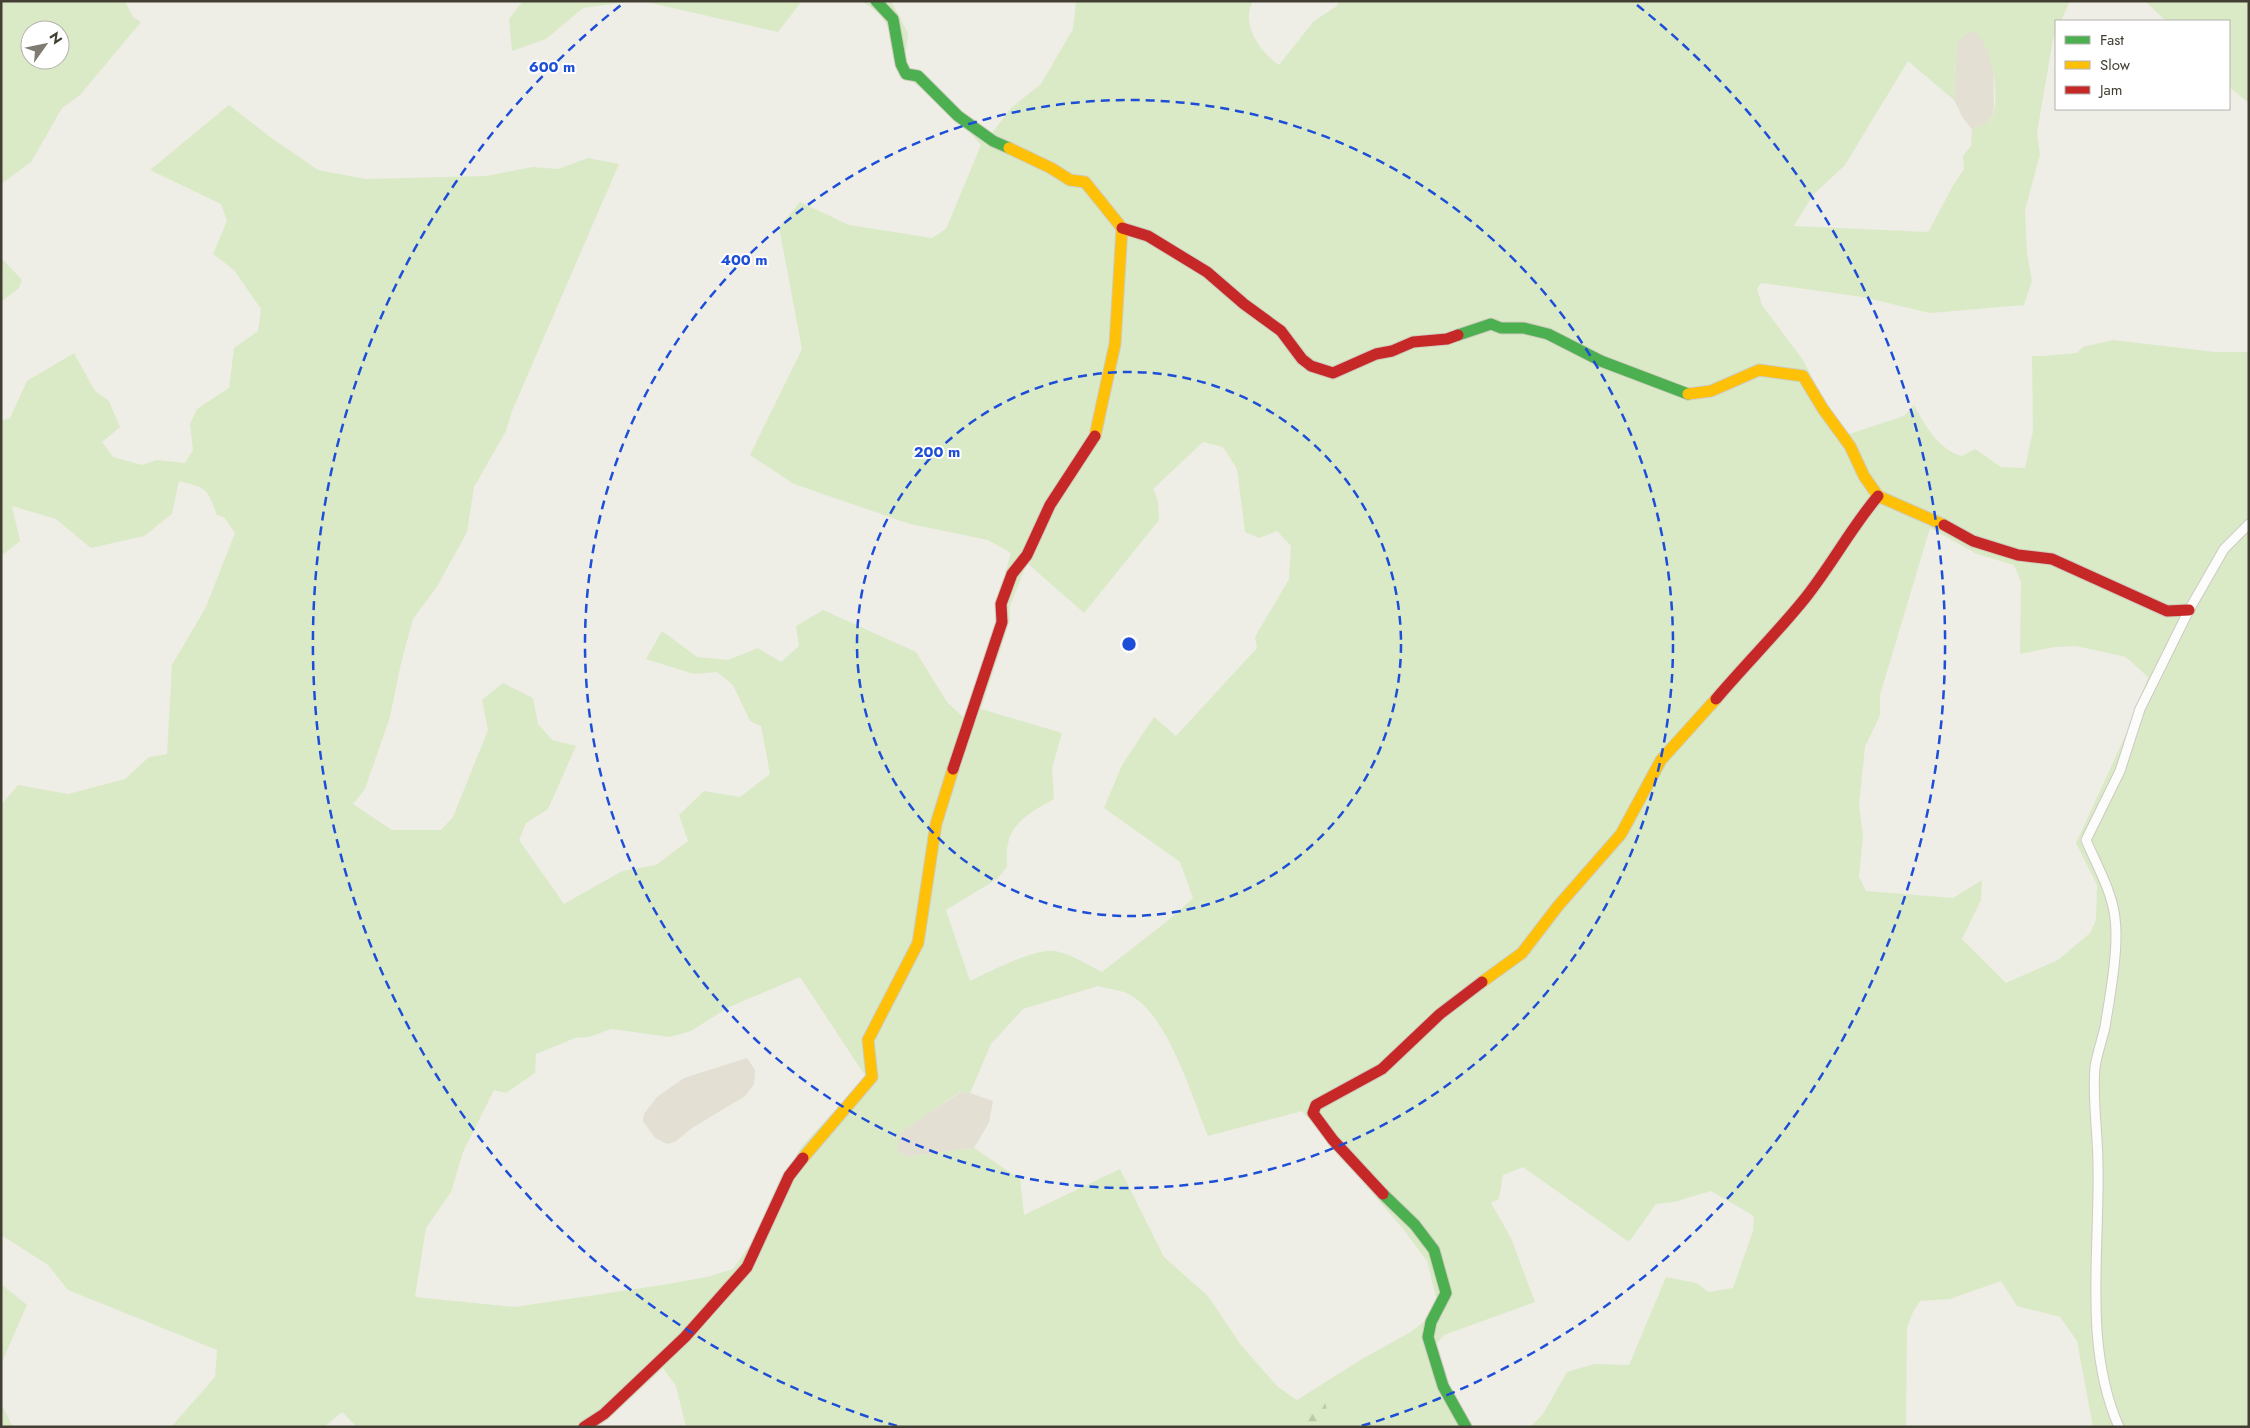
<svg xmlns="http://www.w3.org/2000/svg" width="2250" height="1428" viewBox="0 0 2250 1428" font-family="Jost,sans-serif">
  <defs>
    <pattern id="forest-firs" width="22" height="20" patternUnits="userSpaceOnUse" patternTransform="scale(1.25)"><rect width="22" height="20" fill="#daeac6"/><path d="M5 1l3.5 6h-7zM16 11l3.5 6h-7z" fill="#bccaab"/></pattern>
  </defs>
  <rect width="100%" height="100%" fill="#eeede6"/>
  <g fill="#e3dfd3">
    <path d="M1974 31 1980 35 1988 48 1993 69 1994 107 1992 116 1987 123 1972 129 1963 118 1954 100 1957 42 1967 33Z"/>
    <path d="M747 1058 755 1070 754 1084 745 1096 692 1128 675 1142 667 1144 655 1138 643 1121 644 1114 657 1097 684 1078Z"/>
    <path d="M961 1092 970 1093 993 1101 989 1122 974 1148 912 1156H904L898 1151V1134Z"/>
  </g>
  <g fill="#daeac6" fill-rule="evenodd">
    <path d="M1 1H125L133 17 141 22 80 95 62 108 31 162 1 184ZM30 30H60V60H30Z"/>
    <path d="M523 1H633L583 8 546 39 512 51 509 19Z"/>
    <path d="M642 1H802L778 32Z"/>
    <path d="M861 1H891L908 33 905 60 907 66 919 73 980 130 992 133 1011 108 1041 84 1073 29 1076 1H1253C1240 24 1260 52 1279 65L1314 21 1337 6 1339 1H2070L2061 21H2056V31L2053 39 2037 133 2040 155 2025 210 2027 253 2032 281 2024 305 1930 313 1863 297 1761 283 1757 289 1762 305 1803 360 1828 408 1849 434 1904 416 1914 405C1925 426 1939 450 1962 456L1975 449 2001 467 2025 468 2033 431 2032 356H2043L2077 353 2083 347 2113 340 2215 352H2249V1427H2093L2077 1341 2060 1317 2017 1306 2001 1281 1950 1299 1920 1301 1913 1312 1907 1328 1906 1427H1530L1543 1414 1567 1372 1594 1364 1629 1365 1666 1277 1696 1283 1709 1292 1733 1288 1753 1231 1754 1216 1711 1191 1674 1202 1656 1204 1629 1242 1523 1167 1503 1175 1499 1199 1491 1203 1511 1238 1535 1302 1444 1335 1434 1347 1449 1389 1472 1427H1338L1328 1414 1323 1395 1305 1407 1286 1427H686L676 1386 663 1368 608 1419 597 1427H357L342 1412 324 1427H171L215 1377 217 1350 68 1290 48 1265 1 1235V805L18 785 68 794 125 779 149 757 167 754 172 665 206 607 235 533 224 517 217 515C207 488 207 488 179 481L172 514 144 536 91 548 56 519 12 506 20 541 1 556V421L10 418 27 381 74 353 95 391 109 401 120 427 102 442 113 457 142 465 157 460 185 463 193 450 190 424 197 409 229 388 234 348 258 331 261 309 234 270 213 254 227 221 221 204 150 170 229 105 270 137 318 170 366 179 486 176 533 167 558 169 588 158 619 164 512 411 506 431 474 487 467 532 438 585 413 619 401 663 390 717 365 789 353 804 392 830H441L453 817 488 730 482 700 503 683 533 698 538 724 552 740 576 746 548 809 526 823 519 840 564 904 622 871 656 865 688 841 679 815 704 791 740 797 770 774 761 726 750 721 733 685 717 672 694 674 646 659 662 631 697 657 728 660 758 648 781 662 799 646 796 626 823 610 916 652 947 702 963 717 971 705 995 624 996 605 1011 553 988 540 910 524 794 484 750 455 802 349 779 227 800 202 849 225 932 238 946 229 981 145C956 116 927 91 896 70 891 36 894 20 861 1ZM1974 31C1991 42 2001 99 1992 116 1988 124 1979 126 1972 129L1971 146 1963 156 1964 169 1954 184 1928 232 1794 226 1813 195 1845 165 1908 61 1954 100 1957 42 1967 33ZM1203 442 1223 447 1237 469 1245 532 1259 538 1277 531 1291 546 1289 579 1255 637 1257 648 1176 736 1154 717 1122 765 1104 808 1180 862 1193 898C1165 925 1133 947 1102 972 1088 965 1071 954 1055 951 1034 948 990 972 970 981L946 910 997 879 1007 867C1007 860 1006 851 1008 844 1011 822 1037 808 1054 799L1052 768 1062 733 981 709 1010 620V606L1027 563 1084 613 1159 520 1158 501 1153 489ZM1930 528 1977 554 2014 565 2021 582 2020 654 2055 647 2076 646 2126 657 2148 677 2133 719 2076 843 2097 885 2096 920 2090 933 2058 960 2006 983 1962 939 1981 900 1982 880 1953 898 1866 891 1859 877 1863 837 1859 805 1865 747 1880 715V695ZM800 977 866 1077 802 1146 775 1191 754 1239 733 1269 707 1277 662 1285 515 1307 415 1297 426 1228 451 1192 463 1152 494 1090 506 1093 535 1073 536 1054 575 1038 589 1037 611 1029 670 1037 691 1031 729 1007ZM1098 986C1108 989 1123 990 1132 996 1169 1018 1192 1097 1208 1136L1302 1111 1404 1230 1427 1261 1437 1301 1426 1320 1411 1332 1362 1359 1297 1400 1278 1387 1241 1345 1208 1296 1164 1257 1120 1169 1024 1215 1020 1179 974 1148 912 1156H904L898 1151 899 1134 960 1092 970 1093 991 1044 1023 1009Z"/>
    <path d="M2145 1H2249V103L2229 87V21H2166Z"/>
    <path d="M1 258 22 280 19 288 1 302Z"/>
    <path d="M1 1284 27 1305 1 1364Z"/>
    <path d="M1 1403 13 1427H1Z"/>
  </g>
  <path fill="url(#forest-firs)" d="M1323 1394 1328 1414 1338 1427H1286L1305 1407Z"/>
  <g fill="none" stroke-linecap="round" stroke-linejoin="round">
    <g stroke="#cccac4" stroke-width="11">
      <path id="street" d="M2119 1427C2083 1346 2100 1251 2098 1165 2098 1134 2092 1098 2095 1067 2097 1054 2102 1040 2105 1027 2110 996 2119 948 2115 918 2112 891 2096 864 2086 840L2120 771 2140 709 2189 610 2224 549 2249 524"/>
    </g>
    <g stroke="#cfccbe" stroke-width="13">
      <g id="fast">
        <path d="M876 1 893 19 901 64 906 74 918 76 958 116 993 141 1009 148"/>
        <path d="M1458 335 1491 324 1501 328H1524L1548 334 1601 361 1688 394"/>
        <path d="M1383 1194 1415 1225 1434 1250 1446 1293 1431 1322 1428 1337 1443 1386 1466 1427"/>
      </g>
    </g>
    <g stroke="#cfccbe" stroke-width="13">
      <g id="slow">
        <path d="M1009 148 1051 168 1070 180 1085 182 1122 228 1115 344 1095 436"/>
        <path d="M1688 394 1711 391 1759 370 1803 376 1823 409 1850 446 1864 476 1878 496 1944 525"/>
        <path d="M1482 982 1522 953 1558 906 1621 834 1661 760 1716 699"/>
        <path d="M803 1158 872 1077 868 1040 918 943 936 824 953 769"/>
      </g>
    </g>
    <g stroke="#cfccbe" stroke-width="13">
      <g id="jam">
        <path d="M1122 228 1148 236 1207 272 1244 304 1281 331 1302 359 1311 366 1333 373 1376 354 1392 351 1413 342 1447 339 1458 335"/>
        <path d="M1944 525 1973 541 2018 555 2052 559 2167 611 2189 610"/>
        <path d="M1716 699C1744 666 1775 635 1802 602 1830 568 1850 529 1878 496"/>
        <path d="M953 769 1002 622 1001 604 1012 574 1027 555 1050 505 1095 436"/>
        <path d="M1383 1194 1333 1140 1313 1113 1316 1105 1382 1069 1440 1014 1482 982"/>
        <path d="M584 1427 604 1414 685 1337 747 1267 789 1176 803 1158"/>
      </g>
    </g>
    <use href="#street" stroke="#fcfcfb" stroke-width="9"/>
    <use href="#fast" stroke="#4caf50" stroke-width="11"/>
    <use href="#slow" stroke="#ffc107" stroke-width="11"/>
    <use href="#jam" stroke="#c62828" stroke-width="11"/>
  </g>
  <g fill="none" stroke="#1d4ed8" stroke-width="2.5" stroke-dasharray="9 6">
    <circle cx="1129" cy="644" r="272"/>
    <circle cx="1129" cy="644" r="544"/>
    <path d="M897 1426A816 816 0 0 1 621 5M1637 5A816 816 0 0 1 1361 1426"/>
  </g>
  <circle cx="1129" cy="644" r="8" fill="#1d4ed8" stroke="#fff" stroke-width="2.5"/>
  <g font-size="15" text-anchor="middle" font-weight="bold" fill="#1d4ed8" stroke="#fff" stroke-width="4" stroke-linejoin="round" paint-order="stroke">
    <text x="552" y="72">600 m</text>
    <text x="744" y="265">400 m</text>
    <text x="937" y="457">200 m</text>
  </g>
  <rect width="2250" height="1428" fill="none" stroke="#433e33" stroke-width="5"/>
  <rect x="2055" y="20" width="175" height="90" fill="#ffffff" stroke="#b4b2ad"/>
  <rect x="2065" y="36" width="25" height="8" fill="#4caf50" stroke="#b4b2ad"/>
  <text x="2100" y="45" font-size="15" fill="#433e33">Fast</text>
  <rect x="2065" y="61" width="25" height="8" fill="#ffc107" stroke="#b4b2ad"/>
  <text x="2100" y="70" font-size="15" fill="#433e33">Slow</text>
  <rect x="2065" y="86" width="25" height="8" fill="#c62828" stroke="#b4b2ad"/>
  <text x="2100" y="95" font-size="15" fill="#433e33">Jam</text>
  <g transform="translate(45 45) rotate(57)"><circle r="24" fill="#ffffff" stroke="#b4b2ad"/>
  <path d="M0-4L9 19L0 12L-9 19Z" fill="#7f7b72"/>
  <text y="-8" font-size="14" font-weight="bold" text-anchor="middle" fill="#433e33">N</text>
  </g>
</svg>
